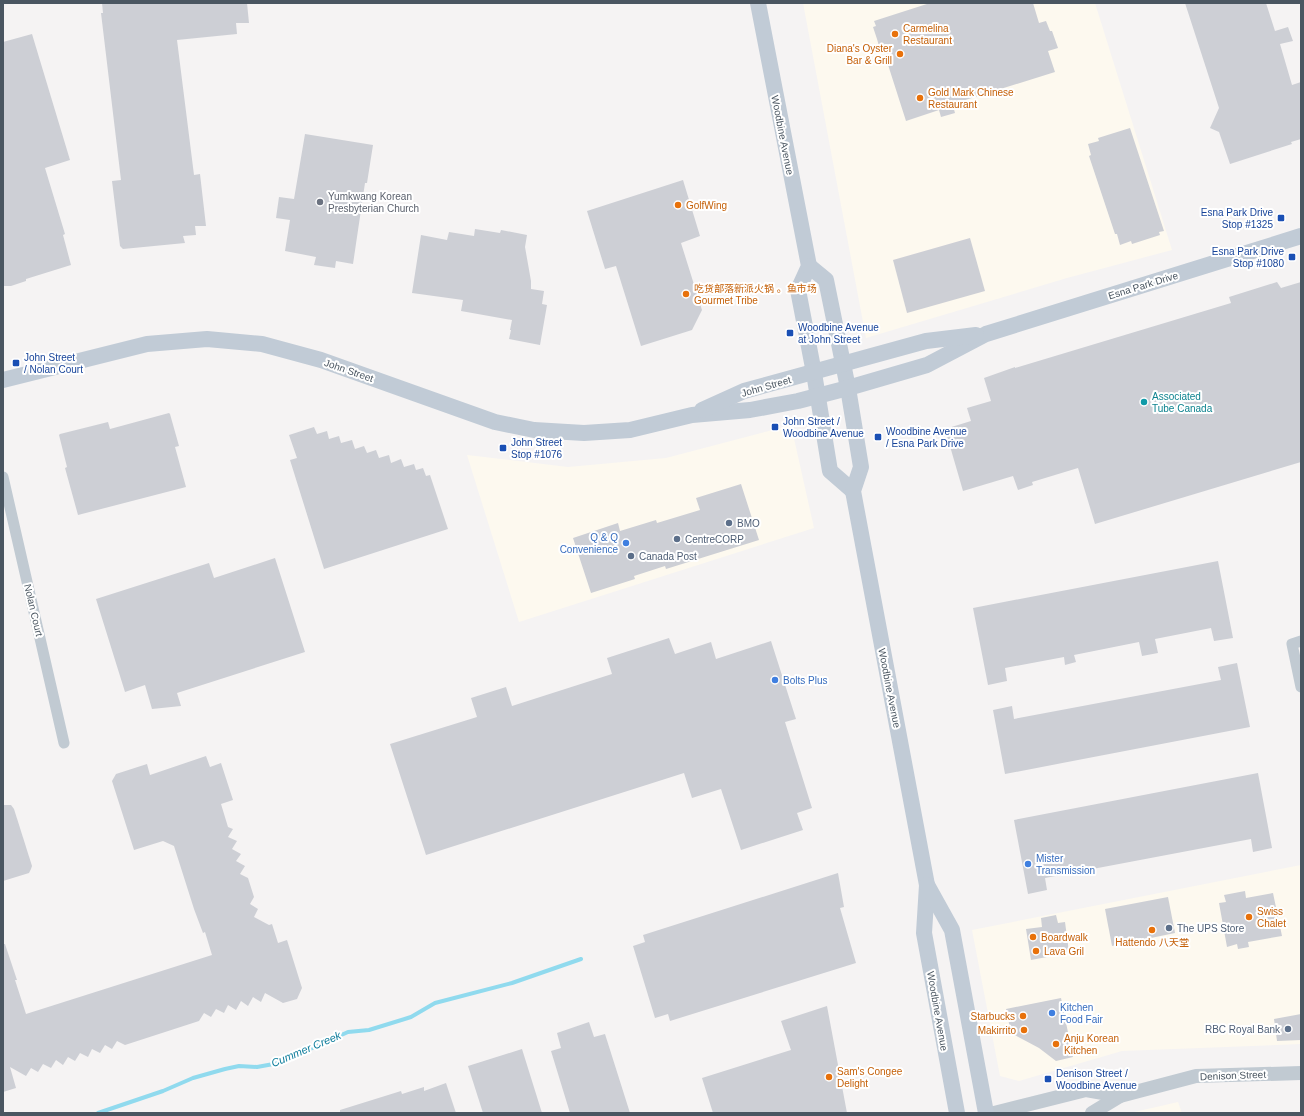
<svg xmlns="http://www.w3.org/2000/svg" width="1304" height="1116" viewBox="0 0 1304 1116" font-family="Arial,'Noto Sans SC',sans-serif">
  <rect width="100%" height="100%" fill="#f5f3f3"/>
  <g fill="#fdf9ef">
    <path d="M803 3H1095L1172 250 1067 278 866 338Z"/>
    <path d="M791 425 814 528 519 622 467 455 568 467 666 458Z"/>
    <path d="M1301 865V1044L1122 1051 1019 1081 1000 1076 972 930Z"/>
    <path d="M1178 1102 1182 1113H1130Z"/>
  </g>
  <g fill="none" stroke-linecap="round" stroke-linejoin="round">
    <path stroke="#90daee" stroke-width="4" d="M98 1113 163 1091 193 1078 225 1069 239 1066 257 1067 279 1063 348 1032 369 1030 411 1017 435 1003 512 983 581 959"/>
  </g>
  <g fill="#cdcfd5">
    <path d="M102 3H247L249 23H236L237 34 177 40 194 175 200 174 206 226H195L196 235 183 236 185 243 123 249 120 246 112 181 121 180 101 13H103Z"/>
    <path d="M930 3H1033L1039 23 1046 21 1050 31H1052L1058 48 1048 51 1055 72 959 102 960 104 953 106 955 113 941 117 939 110 906 121 882 46H879L877 39 873 27 876 26 874 21Z"/>
    <path d="M1185 3H1266L1275 31 1288 27 1293 41 1280 44 1292 85 1301 82V139L1291 142 1292 144 1230 164 1219 132 1210 128 1219 108Z"/>
    <path d="M32 34 70 160 45 168 65 234 63 235 71 265 26 279V281L11 286H3V42Z"/>
    <path d="M1130 128 1164 231 1159 232 1160 235 1132 244 1131 241 1120 245 1117 234H1115L1089 156 1091 155 1088 144 1099 141 1098 138Z"/>
    <path d="M305 134 373 145 367 183H365L353 264 336 261 335 268 314 265 316 257 285 251 290 220 276 218 279 197 294 199Z"/>
    <path d="M683 180 700 236 681 243 702 310 692 330 641 346 616 266 605 269 587 211Z"/>
    <path d="M475 229 500 233 501 230 527 235 525 247 531 281V289L544 291 542 304 547 305 540 345 509 339 511 330H510L512 320 461 311 463 300 412 293 421 235 447 240 449 232 474 236Z"/>
    <path d="M970 238 985 291 907 313 893 260Z"/>
    <path d="M1277 282 1281 288 1301 282V462L1095 524 1078 468 1032 482 1033 485 1018 490 1013 476 963 491 945 429 971 421 967 408 991 401 984 378 1015 367V368L1231 303 1229 297Z"/>
    <path d="M169 413 170 414 179 446 175 447 186 487 78 515 65 468 67 467 59 435 60 434 108 422 110 429Z"/>
    <path d="M314 427 317 434 327 431 329 439 339 436 341 443 352 440 355 449 364 446 367 453 376 450 379 458 389 455 391 463 401 459 404 467 414 464 416 470 423 468 426 476 430 475 448 529 324 569 290 460 297 458 289 435Z"/>
    <path d="M741 484 759 540 666 569 665 566 634 576 635 579 591 593 573 538 618 523 620 531 656 520 657 523 700 510 696 498Z"/>
    <path d="M275 558 305 652 177 693 181 706 152 709 145 685 125 692 96 599 209 563 214 578Z"/>
    <path d="M1218 561 1233 638 1214 641 1211 628 1155 639 1158 653 1142 656 1139 642 1074 655 1076 662 1065 665 1064 657 1005 668 1007 681 988 685 973 608Z"/>
    <path d="M669 638 675 654 711 642 716 659 771 641 796 719 785 722 812 808 797 813 803 830 741 850 721 789 692 798 684 773 426 855 390 744 477 717 471 698 506 687 512 706 612 674 607 658Z"/>
    <path d="M1237 663 1250 727 1005 774 993 710 1012 706 1014 719 1221 680 1218 667Z"/>
    <path d="M206 756 210 767 221 763 233 800 221 804 228 827 233 829 228 837 237 841 232 849 241 854 236 861 245 866 240 874 248 878 254 897 250 904 258 909 254 917 269 925 272 924 278 943 287 940 302 988 297 999 283 1003 265 993 261 1002 253 997 248 1006 241 1001 236 1010 228 1005 224 1013 216 1009 211 1017 204 1013 199 1021 125 1045 117 1041 112 1049 105 1045 100 1053 92 1049 88 1057 80 1053 75 1061 68 1057 63 1065 56 1060 51 1068 43 1064 38 1072 31 1068 26 1076 10 1067 16 1088 3 1092V944H5L17 980H15L26 1014 212 955 205 932 203 933 194 909 174 846 163 841 134 850 112 781 116 774 147 764 150 775Z"/>
    <path d="M1258 773 1272 848 1253 852 1251 839 1045 878 1047 890 1028 894 1014 820Z"/>
    <path d="M3 805H11L14 809 32 866 31 869 29 873 3 881Z"/>
    <path d="M838 873 844 907 840 908 856 963 670 1021 668 1014 655 1018 633 946 645 942 643 935Z"/>
    <path d="M1245 891 1246 898 1273 893 1282 936 1248 942 1249 947 1238 949 1237 944 1227 947 1219 903 1226 902 1224 895Z"/>
    <path d="M1168 897 1175 933 1112 946 1105 909Z"/>
    <path d="M1056 915 1058 923 1065 922 1069 952 1047 955V957L1031 960 1026 929 1042 927 1041 918Z"/>
    <path d="M1061 998 1073 1057 1056 1061 1039 1048 1011 1033 1006 1009Z"/>
    <path d="M827 1006 847 1113H713L702 1078 791 1050 781 1021Z"/>
    <path d="M1301 1014V1040L1277 1041 1274 1019Z"/>
    <path d="M589 1022 594 1037 605 1034 630 1113H570L551 1051 561 1048 557 1033Z"/>
    <path d="M522 1049 542 1113H483L468 1066Z"/>
    <path d="M446 1083 456 1113H340V1110L401 1091 402 1094 424 1087V1091Z"/>
  </g>
  <g fill="none" stroke-linecap="round" stroke-linejoin="round">
    <g stroke="#c1cad2" stroke-width="11">
      <path d="M3 477 64 743"/>
      <path d="M1301 641 1292 644 1301 687"/>
    </g>
    <g stroke="#c1cad2" stroke-width="14">
      <path d="M994 1113 1086 1090 1120 1096"/>
      <path d="M1092 1113 1120 1096 1196 1076 1301 1073"/>
    </g>
    <g stroke="#c1cbd6" stroke-width="16">
      <path d="M758 3 809 266 798 290 814 373 830 471 853 491"/>
      <path d="M809 266 826 280 848 388 861 467 853 491 927 885 924 933 957 1113"/>
      <path d="M3 380 147 344 207 339 262 344 321 360 495 422 534 430 584 433 630 430 692 415 750 410 798 401 848 388 927 365 986 334 1301 236"/>
      <path d="M702 410 744 391 926 341 976 335"/>
      <path d="M927 885 952 930 986 1113"/>
    </g>
  </g>
  <g fill="#e8710a" stroke="#fff" stroke-width="1.5">
    <circle cx="895" cy="34" r="4"/>
    <circle cx="900" cy="54" r="4"/>
    <circle cx="920" cy="98" r="4"/>
    <circle cx="678" cy="205" r="4"/>
    <circle cx="686" cy="294" r="4"/>
    <circle cx="1249" cy="917" r="4"/>
    <circle cx="1152" cy="930" r="4"/>
    <circle cx="1033" cy="937" r="4"/>
    <circle cx="1036" cy="951" r="4"/>
    <circle cx="1023" cy="1016" r="4"/>
    <circle cx="1024" cy="1030" r="4"/>
    <circle cx="1056" cy="1044" r="4"/>
    <circle cx="829" cy="1077" r="4"/>
  </g>
  <circle fill="#6b7280" stroke="#fff" stroke-width="1.5" cx="320" cy="202" r="4"/>
  <g fill="#1a4fb4" stroke="#fff" stroke-width="1.5">
    <rect x="1277" y="214" width="8" height="8" rx="2"/>
    <rect x="1288" y="253" width="8" height="8" rx="2"/>
    <rect x="786" y="329" width="8" height="8" rx="2"/>
    <rect x="12" y="359" width="8" height="8" rx="2"/>
    <rect x="771" y="423" width="8" height="8" rx="2"/>
    <rect x="874" y="433" width="8" height="8" rx="2"/>
    <rect x="499" y="444" width="8" height="8" rx="2"/>
    <rect x="1044" y="1075" width="8" height="8" rx="2"/>
  </g>
  <circle fill="#0f9aa8" stroke="#fff" stroke-width="1.5" cx="1144" cy="402" r="4"/>
  <g fill="#5c6f8a" stroke="#fff" stroke-width="1.5">
    <circle cx="729" cy="523" r="4"/>
    <circle cx="677" cy="539" r="4"/>
    <circle cx="631" cy="556" r="4"/>
    <circle cx="1169" cy="928" r="4"/>
    <circle cx="1288" cy="1029" r="4"/>
  </g>
  <g fill="#3f7fe0" stroke="#fff" stroke-width="1.5">
    <circle cx="626" cy="543" r="4"/>
    <circle cx="775" cy="680" r="4"/>
    <circle cx="1028" cy="864" r="4"/>
    <circle cx="1052" cy="1013" r="4"/>
  </g>
  <g text-anchor="middle" stroke-width="4" stroke-linejoin="round" paint-order="stroke">
    <g font-size="10" fill="#c56008" stroke="#fff" text-anchor="start">
      <text x="903" y="32">Carmelina<tspan x="903" dy="12">Restaurant</tspan></text>
      <text x="892" y="52" text-anchor="end">Diana's Oyster<tspan x="892" dy="12">Bar &amp; Grill</tspan></text>
      <text x="928" y="96">Gold Mark Chinese<tspan x="928" dy="12">Restaurant</tspan></text>
      <text x="686" y="209">GolfWing</text>
      <text x="694" y="292">吃货部落新派火锅 。鱼市场<tspan x="694" dy="12">Gourmet Tribe</tspan></text>
      <text x="1257" y="915">Swiss<tspan x="1257" dy="12">Chalet</tspan></text>
      <text x="1041" y="941">Boardwalk</text>
      <text x="1152" y="946" text-anchor="middle">Hattendo 八天堂</text>
      <text x="1044" y="955">Lava Gril</text>
      <text x="1015" y="1020" text-anchor="end">Starbucks</text>
      <text x="1016" y="1034" text-anchor="end">Makirrito</text>
      <text x="1064" y="1042">Anju Korean<tspan x="1064" dy="12">Kitchen</tspan></text>
      <text x="837" y="1075">Sam's Congee<tspan x="837" dy="12">Delight</tspan></text>
    </g>
    <g font-size="10" fill="#4a5661" stroke="#fff">
      <text transform="translate(783 135) rotate(79)" y="4">Woodbine Avenue</text>
      <text transform="translate(1143 285) rotate(-17)" y="4">Esna Park Drive</text>
      <text transform="translate(349 370) rotate(19)" y="4">John Street</text>
      <text transform="translate(766 386) rotate(-16)" y="4">John Street</text>
      <text transform="translate(34 610) rotate(77)" y="4">Nolan Court</text>
      <text transform="translate(890 688) rotate(79)" y="4">Woodbine Avenue</text>
      <text transform="translate(938 1011) rotate(80)" y="4">Woodbine Avenue</text>
      <text transform="translate(1233 1075) rotate(-2)" y="4">Denison Street</text>
    </g>
    <g font-size="10" fill="#5b616d" stroke="#fff" text-anchor="start">
      <text x="328" y="200">Yumkwang Korean<tspan x="328" dy="12">Presbyterian Church</tspan></text>
    </g>
    <g font-size="10" fill="#164399" stroke="#fff" text-anchor="start">
      <text x="1273" y="216" text-anchor="end">Esna Park Drive<tspan x="1273" dy="12">Stop #1325</tspan></text>
      <text x="1284" y="255" text-anchor="end">Esna Park Drive<tspan x="1284" dy="12">Stop #1080</tspan></text>
      <text x="798" y="331">Woodbine Avenue<tspan x="798" dy="12">at John Street</tspan></text>
      <text x="24" y="361">John Street<tspan x="24" dy="12">/ Nolan Court</tspan></text>
      <text x="783" y="425">John Street /<tspan x="783" dy="12">Woodbine Avenue</tspan></text>
      <text x="886" y="435">Woodbine Avenue<tspan x="886" dy="12">/ Esna Park Drive</tspan></text>
      <text x="511" y="446">John Street<tspan x="511" dy="12">Stop #1076</tspan></text>
      <text x="1056" y="1077">Denison Street /<tspan x="1056" dy="12">Woodbine Avenue</tspan></text>
    </g>
    <g font-size="10" fill="#0d838f" stroke="#fff" text-anchor="start">
      <text x="1152" y="400">Associated<tspan x="1152" dy="12">Tube Canada</tspan></text>
    </g>
    <g font-size="10" fill="#4e5e75" stroke="#fff" text-anchor="start">
      <text x="737" y="527">BMO</text>
      <text x="685" y="543">CentreCORP</text>
      <text x="639" y="560">Canada Post</text>
      <text x="1177" y="932">The UPS Store</text>
      <text x="1280" y="1033" text-anchor="end">RBC Royal Bank</text>
    </g>
    <g font-size="10" fill="#366cbe" stroke="#fff" text-anchor="start">
      <text x="618" y="541" text-anchor="end">Q &amp; Q<tspan x="618" dy="12">Convenience</tspan></text>
      <text x="783" y="684">Bolts Plus</text>
      <text x="1036" y="862">Mister<tspan x="1036" dy="12">Transmission</tspan></text>
      <text x="1060" y="1011">Kitchen<tspan x="1060" dy="12">Food Fair</tspan></text>
    </g>
    <g font-size="11" font-style="italic" fill="#0c7c9b" stroke="#fff">
      <text transform="translate(306 1049) rotate(-23)" y="4">Cummer Creek</text>
    </g>
  </g>
  <rect width="1304" height="1116" fill="none" stroke="#4a5661" stroke-width="8"/>
</svg>
